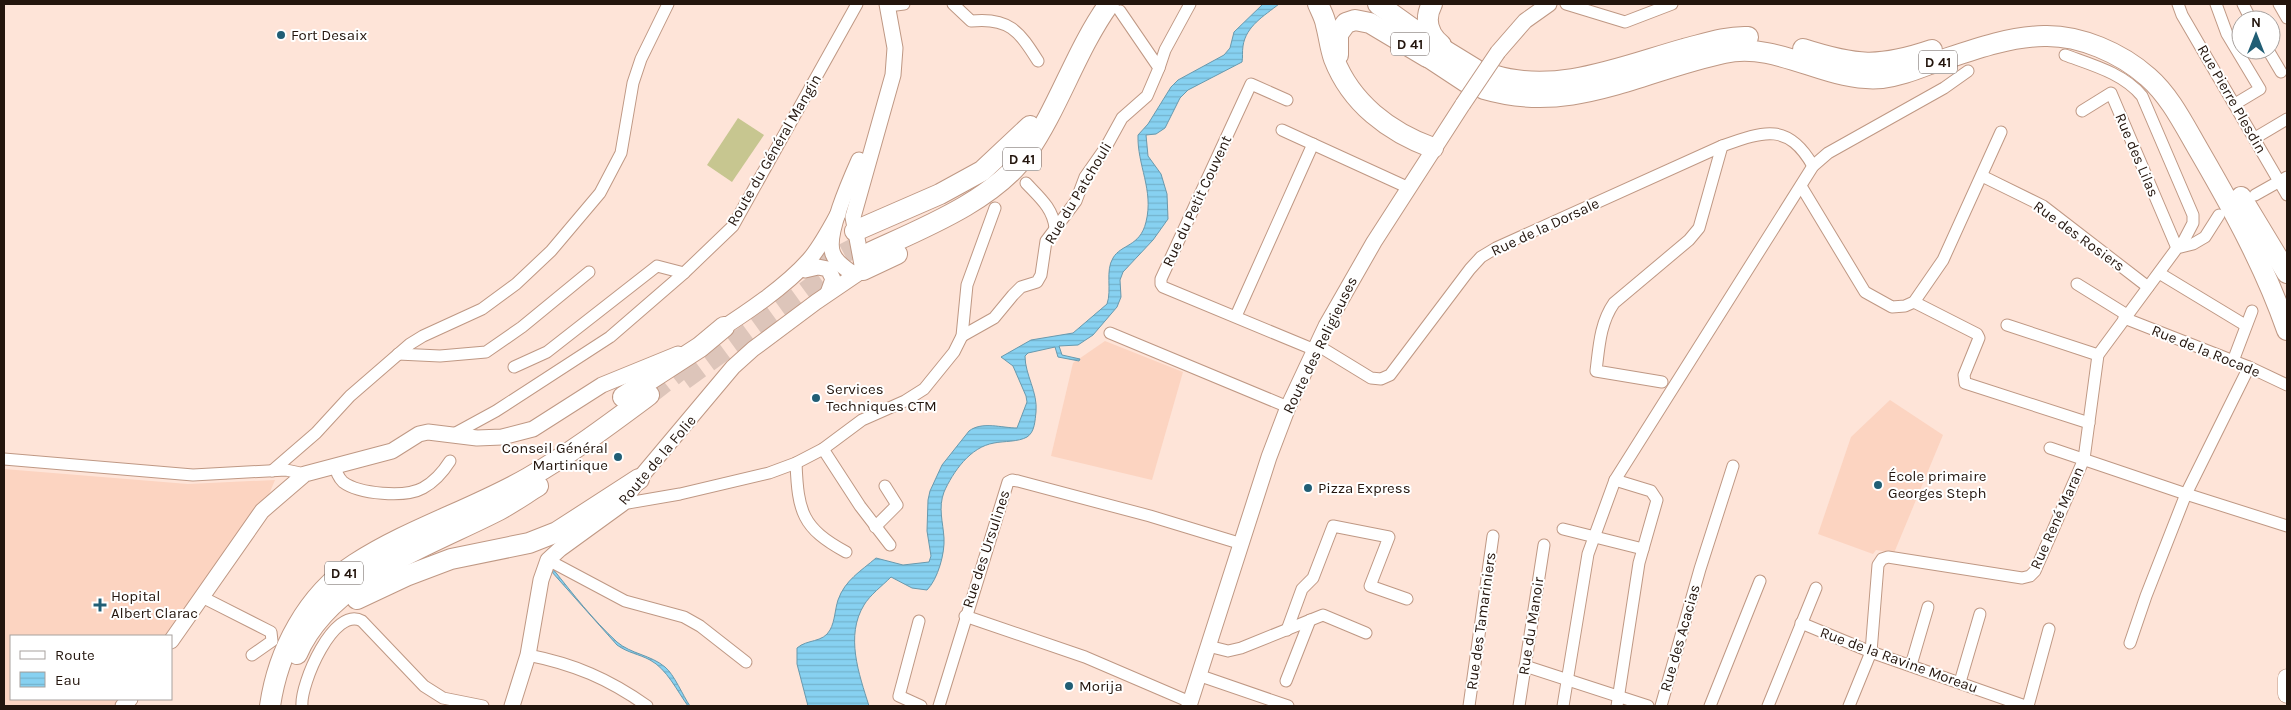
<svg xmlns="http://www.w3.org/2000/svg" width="2291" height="710" viewBox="0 0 2291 710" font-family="Karla,sans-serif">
  <defs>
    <pattern id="water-rules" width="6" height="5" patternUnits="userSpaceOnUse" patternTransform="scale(1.25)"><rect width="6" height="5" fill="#87d1f1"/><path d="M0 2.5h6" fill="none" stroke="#74b3cd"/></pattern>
  </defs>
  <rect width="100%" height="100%" fill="#fee4d8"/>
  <g fill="#fcd4c1">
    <path d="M1105 341 1183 372 1152 480 1051 456 1073 363Z"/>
    <path d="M1890 400 1943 435 1894 553 1876 550 1873 554 1818 534 1851 437Z"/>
    <path d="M4 469 188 484 275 480 262 511 171 636H11V699H126L118 706H4Z"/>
  </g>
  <path fill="#c7c690" d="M738 118 764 135 732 182 707 165Z"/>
  <g fill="url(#water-rules)" stroke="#6999ad">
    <path d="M1263 4H1279C1264 16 1246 26 1243 46 1242 52 1243 57 1242 62L1188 90 1180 98 1165 128 1156 134 1146 135 1148 156 1161 174 1167 194 1168 219 1153 240 1123 272 1120 280 1121 297 1117 307 1093 335 1078 345 1059 346 1062 355 1080 359 1079 361 1058 357 1055 347 1028 353 1025 356C1025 375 1038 392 1036 412 1035 420 1035 432 1027 437 1018 442 1004 441 994 443 970 447 953 472 944 492 938 508 943 522 944 538 945 553 938 579 927 590L912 588 891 577C882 586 870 595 864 605 845 636 859 674 869 706H808L797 664V648C807 639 823 643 830 630 835 621 835 609 838 600 845 580 861 571 876 558L903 565 929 562 931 556 927 531 928 500 930 491 942 465 969 431C982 421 1002 428 1017 428L1027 402 1026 396 1013 366 1001 357 1031 340 1073 333 1107 304C1112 290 1105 271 1113 258 1121 244 1140 247 1146 222 1154 190 1137 165 1138 135L1148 124 1171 87 1178 80 1224 55 1230 48 1234 32Z"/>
    <path d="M553 569C573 594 593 620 617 642 631 654 651 655 665 667 674 674 683 696 690 706H688C677 691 667 669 650 660 639 654 628 653 617 645L551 571Z"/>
  </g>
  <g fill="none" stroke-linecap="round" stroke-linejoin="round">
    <g stroke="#ddc5ba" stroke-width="20" stroke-dasharray="20 10" stroke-linecap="butt">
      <path d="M817 267 866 242"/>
      <path d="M684 380 840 266"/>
      <path d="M649 395 692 361"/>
    </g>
    <g stroke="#bf9884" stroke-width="13">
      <g id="street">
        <path d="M953 4 971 21C1009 17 1019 31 1038 61"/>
        <path d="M1566 4 1625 22 1672 4"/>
        <path d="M2178 4 2182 15 2287 195"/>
        <path d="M2216 4 2227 34 2260 89 2235 104"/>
        <path d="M2243 4 2251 20"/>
        <path d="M2279 4 2287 18"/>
        <path d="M888 6 904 4"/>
        <path d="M2268 50 2281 72"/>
        <path d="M2065 55C2092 65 2123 73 2142 96L2193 215V223L2181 246"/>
        <path d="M1159 68 1165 50 1190 4"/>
        <path d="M1287 100 1251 84 1161 279V284L1163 287 1315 350"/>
        <path d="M2082 111 2111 93 2177 248"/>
        <path d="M1282 130 1409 188"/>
        <path d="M2255 138 2287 119"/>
        <path d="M1982 176 2043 206 2148 287"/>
        <path d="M1026 183C1039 197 1053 208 1055 228"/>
        <path d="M1801 186 1865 292 1892 307 1905 306 1914 302 1943 260 2001 132"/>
        <path d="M2255 195 2287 177"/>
        <path d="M2159 273 2245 325"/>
        <path d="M2077 284 2127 315"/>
        <path d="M1914 302 1977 334 1979 338 1964 375 1965 383 2089 423"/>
        <path d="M1236 316 1313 144"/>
        <path d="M2124 318 2249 367 2287 385"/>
        <path d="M2007 325 2098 355"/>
        <path d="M1110 333 1288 407"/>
        <path d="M962 336 994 318 1013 295 1021 287 1037 282 1041 275 1046 241 1076 201 1085 177 1106 147 1122 118 1147 96 1159 68 1120 11"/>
        <path d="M1317 345 1371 378 1381 379 1390 375 1470 269 1481 257 1496 248 1722 146C1764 131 1788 122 1813 166"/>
        <path d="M398 354 440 356 486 352 522 327 589 272"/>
        <path d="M2233 361 2252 311"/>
        <path d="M514 367 547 352 657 266 684 273"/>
        <path d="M1662 382 1596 371C1599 347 1600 323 1614 303L1689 240 1699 228 1722 146"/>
        <path d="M452 435 496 411 610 337 684 273 733 226 857 4"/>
        <path d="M2050 448 2186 494 2287 526"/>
        <path d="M823 449 860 506 890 545"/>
        <path d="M4 459 193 475 286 470 305 474"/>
        <path d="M796 463C798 512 802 528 846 552"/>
        <path d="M335 465C336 472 338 477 343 482 359 494 405 498 423 488 434 482 443 472 450 461"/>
        <path d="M272 471 316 433 350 396 410 344 423 336 482 309 516 284 551 251 600 193 621 153 633 83 641 59 668 4"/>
        <path d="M1615 480 1651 491 1657 500 1639 563 1617 706"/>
        <path d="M622 504 680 494 769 473 796 463 823 449 862 420 905 401 924 389 954 352 962 336 967 285 995 208"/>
        <path d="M875 527 897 505 885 486"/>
        <path d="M1563 529 1643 549"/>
        <path d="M548 560 625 601 684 617 700 626 746 662"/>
        <path d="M202 597 271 632 272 641 252 655"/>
        <path d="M965 616 1085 657 1190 702"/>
        <path d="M919 621 899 696 921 706"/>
        <path d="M1801 623 1871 652 2025 706"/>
        <path d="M1287 630 1302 589 1313 578 1333 526 1389 537 1370 586 1407 599"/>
        <path d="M2130 643 2146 596 2186 494 2249 367"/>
        <path d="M1208 646 1228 651 1241 648 1323 615 1366 633"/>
        <path d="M528 655C574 664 609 679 647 706"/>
        <path d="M1911 665 1928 607"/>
        <path d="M1525 666 1648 706"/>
        <path d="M1198 675 1288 706"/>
        <path d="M1286 681 1310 620"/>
        <path d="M1960 682 1980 614"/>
        <path d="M302 706C300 684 334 605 362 621L424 686 443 698 483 706"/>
        <path d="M939 706 1008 482 1012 480 1018 481 1150 516 1242 544"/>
        <path d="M1469 706 1493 536"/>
        <path d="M1519 706 1544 545"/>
        <path d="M1563 706 1588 554 1615 480 1813 166 1828 153 1944 88 1968 71"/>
        <path d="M1661 706 1700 569 1733 466"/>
        <path d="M1710 706 1760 581"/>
        <path d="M1768 706 1816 588"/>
        <path d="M1849 706 1871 652 1878 565 1882 559 1888 557 2022 578 2030 576 2035 571 2084 459 2098 355 2177 248 2193 244 2205 237 2219 215"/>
        <path d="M2028 706 2049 629"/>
      </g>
    </g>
    <g stroke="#bf9884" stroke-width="17">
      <g id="secondary">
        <path d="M1498 52 1525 21 1549 4"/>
        <path d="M805 270 818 267 828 269 833 279 828 293"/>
        <path d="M855 275C847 269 837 264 833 254 825 236 851 178 859 160"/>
        <path d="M715 333C746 313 785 287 809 260 821 246 829 230 838 214"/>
        <path d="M171 641 262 511 305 474 392 451 419 434 428 432 477 438 502 437 533 429 602 385 678 354"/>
        <path d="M123 706 130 699"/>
        <path d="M512 706 528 655 541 580 548 560 560 549 622 504 639 479 733 367 753 349 816 302 863 270 853 217 893 75 895 48 887 4"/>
        <path d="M1189 706 1269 457 1288 407 1326 326 1374 242 1463 104"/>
      </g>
    </g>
    <g stroke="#bf9884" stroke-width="19">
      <path id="primary" d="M2287 678V694"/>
    </g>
    <g stroke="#bf9884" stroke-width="22">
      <g id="highway">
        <path d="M1318 4C1321 11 1325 18 1326 25 1329 36 1330 48 1334 59 1351 103 1389 132 1433 148"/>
        <path d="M1378 4 1431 42 1475 69"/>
        <path d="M1432 4C1424 19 1428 34 1441 45"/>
        <path d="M1416 49 1466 82"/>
        <path d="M1803 49C1856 66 1879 68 1932 50"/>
        <path d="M1338 55V34L1346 23 1355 20 1370 23 1427 57"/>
        <path d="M1493 75C1557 95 1623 66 1684 49 1704 44 1726 36 1748 37"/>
        <path d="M1484 89C1572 115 1640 71 1724 53 1779 41 1827 83 1882 78 1899 76 1914 70 1930 64 1967 52 2004 37 2044 36 2080 35 2121 53 2148 77 2171 97 2185 127 2201 154 2234 211 2265 267 2287 330"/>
        <path d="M2241 197 2287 273"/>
        <path d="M855 231 940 194 982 171 1030 126"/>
        <path d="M871 252C921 229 995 200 1027 153 1059 107 1076 50 1109 4"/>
        <path d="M863 270 897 254"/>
        <path d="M623 397 700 347 724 327"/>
        <path d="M357 599 406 576 451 559 529 543 557 532 639 479"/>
        <path d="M297 654C330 578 431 545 499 510 512 503 525 494 538 486"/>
        <path d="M270 706C278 651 307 595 355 564 409 529 472 510 528 478 570 454 610 424 649 395"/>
      </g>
    </g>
    <use href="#street" stroke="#fff" stroke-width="11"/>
    <use href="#secondary" stroke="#fff" stroke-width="15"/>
    <use href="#primary" stroke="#fff" stroke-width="18"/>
    <use href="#highway" stroke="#fff" stroke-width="20"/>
    <g stroke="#bf9884" stroke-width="17" stroke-linecap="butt">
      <path id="secondary-bridge" d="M1463 104 1498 52"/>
    </g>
    <use href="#secondary-bridge" stroke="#fff" stroke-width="15"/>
  </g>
  <g fill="#215e75" stroke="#fff" stroke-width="2">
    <circle cx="281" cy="35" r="5"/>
    <circle cx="816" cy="398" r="5"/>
    <circle cx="618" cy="457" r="5"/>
    <circle cx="1878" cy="485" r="5"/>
    <circle cx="1308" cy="488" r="5"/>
    <path d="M97.5 597.5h5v5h5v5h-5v5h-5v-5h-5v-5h5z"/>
    <circle cx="1069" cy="686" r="5"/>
  </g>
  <g text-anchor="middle" stroke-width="4" stroke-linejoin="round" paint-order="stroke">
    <g fill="#fff" stroke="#655b56" stroke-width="1">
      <rect x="1391" y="32.5" width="38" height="23" rx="4"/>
      <rect x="1919" y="50.5" width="38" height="23" rx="4"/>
      <rect x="1003" y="147.5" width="38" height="23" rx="4"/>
      <rect x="325" y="561.5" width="38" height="23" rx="4"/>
    </g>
    <g font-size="14" font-weight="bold" fill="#23150d">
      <text x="1410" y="49">D 41</text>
      <text x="1938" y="67">D 41</text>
      <text x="1022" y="164">D 41</text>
      <text x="344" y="578">D 41</text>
    </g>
    <g font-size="15" fill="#23150d" stroke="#fff" text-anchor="start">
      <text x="291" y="40">Fort Desaix</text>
      <text x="826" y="394">Services<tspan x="826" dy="17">Techniques CTM</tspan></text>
      <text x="608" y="453" text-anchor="end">Conseil Général<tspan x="608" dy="17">Martinique</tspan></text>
      <text x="1888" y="481">École primaire<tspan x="1888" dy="17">Georges Steph</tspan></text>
      <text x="1318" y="493">Pizza Express</text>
      <text x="111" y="601">Hopital<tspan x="111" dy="17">Albert Clarac</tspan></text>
      <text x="1079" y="691">Morija</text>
    </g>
    <g font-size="15" fill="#23150d" stroke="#fff">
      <text transform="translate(2232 99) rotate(60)" y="5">Rue Pierre Plesdin</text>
      <text transform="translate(774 150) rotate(-60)" y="5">Route du Général Mangin</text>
      <text transform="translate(2137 155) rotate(67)" y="5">Rue des Lilas</text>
      <text transform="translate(1078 193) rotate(-59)" y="5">Rue du Patchouli</text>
      <text transform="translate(1197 201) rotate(-65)" y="5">Rue du Petit Couvent</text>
      <text transform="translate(1545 227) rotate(-25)" y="5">Rue de la Dorsale</text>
      <text transform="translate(2079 236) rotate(36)" y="5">Rue des Rosiers</text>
      <text transform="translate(1320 345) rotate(-64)" y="5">Route des Religieuses</text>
      <text transform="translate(2206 351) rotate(22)" y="5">Rue de la Rocade</text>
      <text transform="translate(657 460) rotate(-50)" y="5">Route de la Folie</text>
      <text transform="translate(2057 518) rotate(-66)" y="5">Rue René Maran</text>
      <text transform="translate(986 549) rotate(-72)" y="5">Rue des Ursulines</text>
      <text transform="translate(1481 621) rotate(-82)" y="5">Rue des Tamariniers</text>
      <text transform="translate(1531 626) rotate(-81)" y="5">Rue du Manoir</text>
      <text transform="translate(1680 638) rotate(-74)" y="5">Rue des Acacias</text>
      <text transform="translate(1899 660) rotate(20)" y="5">Rue de la Ravine Moreau</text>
    </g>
  </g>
  <rect width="2291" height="710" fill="none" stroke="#23150d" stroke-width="10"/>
  <rect x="10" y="635" width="162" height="65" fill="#ffffff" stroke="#a7a19e"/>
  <rect x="20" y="651" width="25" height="8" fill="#ffffff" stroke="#a7a19e"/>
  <text x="55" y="660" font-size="15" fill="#23150d">Route</text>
  <rect x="20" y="672" width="25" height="15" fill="url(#water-rules)" stroke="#a7a19e"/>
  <text x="55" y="685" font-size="15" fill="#23150d">Eau</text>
  <g transform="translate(2256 35)"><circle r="24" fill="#ffffff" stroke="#a7a19e"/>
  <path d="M0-4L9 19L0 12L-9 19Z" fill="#215e75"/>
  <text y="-8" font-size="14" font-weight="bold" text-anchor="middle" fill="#23150d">N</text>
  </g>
</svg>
